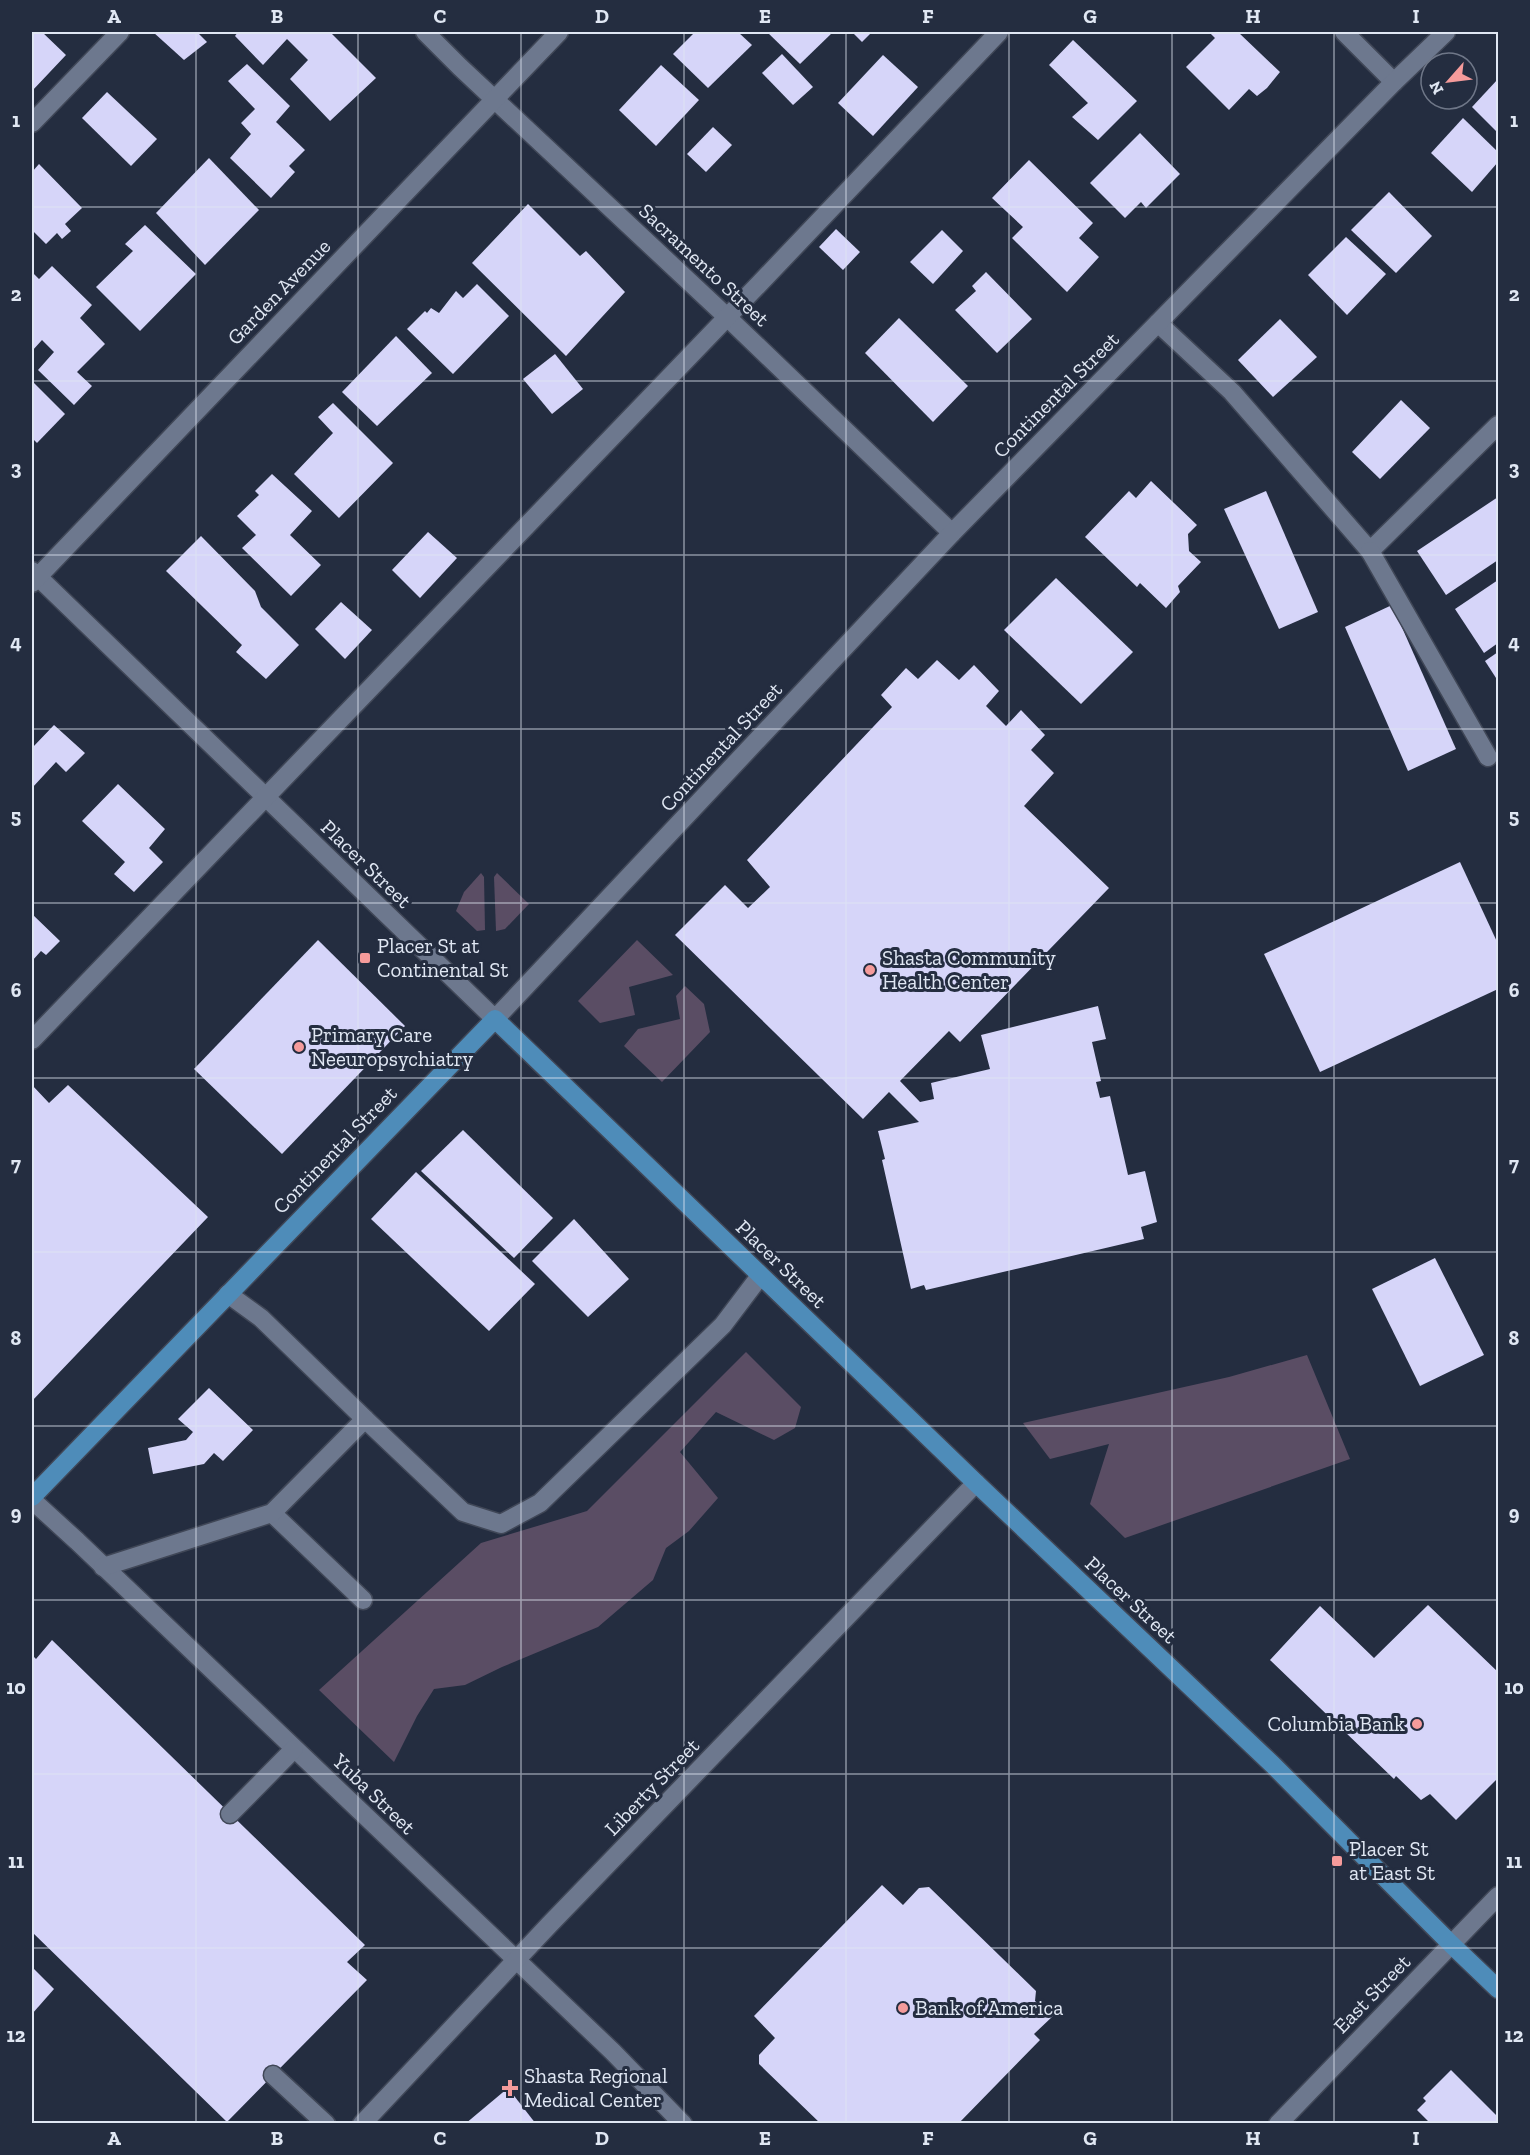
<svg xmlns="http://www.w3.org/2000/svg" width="1530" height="2155" viewBox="0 0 1530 2155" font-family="'Zilla Slab',serif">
  <rect width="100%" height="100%" fill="#242d40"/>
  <g fill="#5a4d64">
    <path d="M481 873 484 877 485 930 477 931 456 911 464 892Z"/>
    <path d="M497 873 529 904 505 929 496 931 494 877Z"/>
    <path d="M637 940 673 975 629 987 635 1015 600 1023 578 1001Z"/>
    <path d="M685 986 704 1004 710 1032 662 1082 624 1046 638 1029 680 1019 676 996Z"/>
    <path d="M746 1352 801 1407 795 1428 774 1440 716 1412 680 1452 718 1498 689 1531 666 1548 653 1580 598 1627 502 1667 465 1685 434 1689 417 1716 394 1762 319 1690 481 1543 587 1511Z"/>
    <path d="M1307 1355 1350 1459 1125 1538 1090 1504 1109 1444 1050 1459 1023 1423 1229 1377Z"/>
  </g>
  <g fill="#d6d5f9">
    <path d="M32 32 34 34 36 32H42L66 55 32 91Z"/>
    <path d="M153 32H197L207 42 184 60Z"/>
    <path d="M238 32H330L376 78 330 121 290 79 308 60 287 39 263 65 235 36Z"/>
    <path d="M695 32H738L752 45 708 88 673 54Z"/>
    <path d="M767 32H833L800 64Z"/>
    <path d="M852 32H872L862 42Z"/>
    <path d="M1209 32H1238L1280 72 1267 88 1257 96 1249 89 1229 110 1186 67 1215 38Z"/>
    <path d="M1073 40 1137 101 1098 140 1072 117 1088 103 1049 65Z"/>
    <path d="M782 54 813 87 793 105 762 73Z"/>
    <path d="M883 55 918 87 873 136 838 103Z"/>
    <path d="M247 64 290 106 276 122 305 150 289 166 295 172 271 198 230 158 251 134 241 123 255 109 228 81Z"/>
    <path d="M661 65 699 100 656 146 619 110Z"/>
    <path d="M1498 79V133L1472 107Z"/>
    <path d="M107 92 157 139 131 166 82 118Z"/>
    <path d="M1463 118 1498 152V162L1472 192 1431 153Z"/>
    <path d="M713 127 732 145 706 172 687 154Z"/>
    <path d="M1140 133 1180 174 1146 208 1141 202 1125 218 1090 183Z"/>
    <path d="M209 158 259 210 205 265 156 213Z"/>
    <path d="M1029 160 1093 223 1079 238 1099 257 1067 292 1012 238 1023 227 992 198Z"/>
    <path d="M39 164 82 208 65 224 71 231 62 239 57 233 46 244 32 230V172Z"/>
    <path d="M1389 192 1432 236 1396 273 1351 230Z"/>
    <path d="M528 204 580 256 586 251 625 292 566 356 472 263Z"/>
    <path d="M145 225 196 274 140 331 96 287 133 251 125 244Z"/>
    <path d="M836 229 860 252 843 270 819 247Z"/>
    <path d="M942 230 963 251 933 284 910 262Z"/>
    <path d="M1346 237 1386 274 1347 315 1308 275Z"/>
    <path d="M52 266 92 305 80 318 105 344 77 372 92 386 74 405 38 370 54 352 42 340 32 351V272L39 279Z"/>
    <path d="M986 272 1032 319 997 353 955 310 976 291 972 286Z"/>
    <path d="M477 284 509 316 453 374 407 329 425 311 427 313 431 308 439 313 456 291 463 298Z"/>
    <path d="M899 318 968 386 933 422 865 353Z"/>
    <path d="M1280 319 1317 357 1273 397 1238 360Z"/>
    <path d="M396 336 432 373 377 426 342 392Z"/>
    <path d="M555 354 583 389 552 414 523 379Z"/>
    <path d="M32 381 65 414 37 443 32 438Z"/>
    <path d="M1401 400 1430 428 1380 479 1352 452Z"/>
    <path d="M333 403 393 463 339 518 294 474 333 433 318 417Z"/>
    <path d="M272 474 312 511 290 535 321 565 291 596 242 548 256 535 237 516 259 495 255 491Z"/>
    <path d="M1151 481 1197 525 1188 534 1189 551 1201 562 1178 586 1180 592 1166 608 1140 583 1137 587 1085 537 1129 491 1136 498Z"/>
    <path d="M1266 491 1318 612 1279 629 1224 509Z"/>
    <path d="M1498 497V560L1446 595 1417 551Z"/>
    <path d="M428 532 457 558 420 598 392 570Z"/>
    <path d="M201 536 255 591 261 607 299 645 266 679 236 652 242 645 166 571Z"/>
    <path d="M1056 578 1133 652 1081 704 1004 630Z"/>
    <path d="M1498 580V643L1484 653 1455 609Z"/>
    <path d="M341 602 372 630 345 659 315 629Z"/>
    <path d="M1392 605 1456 749 1408 771 1345 627Z"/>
    <path d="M1498 652V681L1485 661Z"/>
    <path d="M937 660 959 680 974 665 999 691 986 706 1006 726 1021 710 1045 735 1031 750 1054 773 1024 806 1109 888 960 1042 949 1031 900 1081 920 1102 934 1099 931 1083 990 1069 981 1035 1098 1006 1106 1039 1092 1042 1101 1081 1096 1082 1100 1098 1110 1096 1128 1175 1145 1171 1157 1222 1141 1227 1144 1239 926 1290 924 1285 911 1289 882 1160 885 1159 878 1131 919 1122 889 1092 863 1119 675 935 725 885 748 908 770 887 747 860 892 707 881 695 906 668 918 679Z"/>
    <path d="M54 725 85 753 66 772 56 762 32 788V746L33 747Z"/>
    <path d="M118 784 165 829 149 848 163 862 134 892 114 874 125 862 82 821Z"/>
    <path d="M1460 862 1498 944V989L1320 1072 1264 954Z"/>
    <path d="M32 914 60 941 46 955 41 951 32 961Z"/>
    <path d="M318 940 405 1026 282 1154 194 1069Z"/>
    <path d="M32 1085 49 1103 68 1085 208 1217 32 1401Z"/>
    <path d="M463 1130 553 1218 514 1258 421 1171Z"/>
    <path d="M416 1172 535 1284 489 1331 371 1219Z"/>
    <path d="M574 1219 629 1279 588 1317 532 1261Z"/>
    <path d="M1435 1258 1484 1355 1420 1386 1372 1289Z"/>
    <path d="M209 1388 253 1430 223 1461 214 1453 204 1464 153 1474 148 1448 186 1440 193 1432 178 1419Z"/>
    <path d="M1428 1605 1498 1672V1778L1456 1820 1430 1794 1421 1800 1396 1776 1394 1779 1270 1660 1320 1606 1374 1658Z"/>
    <path d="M52 1640 365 1945 347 1962 367 1980 227 2122 32 1932V1655L36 1659Z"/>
    <path d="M882 1885 903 1905 919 1888 929 1887 1036 1991 1035 2001 1053 2016 1034 2034 1040 2040 958 2124H821L759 2064V2055L775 2038 754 2016Z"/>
    <path d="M32 1967 54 1989 32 2014Z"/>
    <path d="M1451 2070 1498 2117V2124H1450L1447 2121 1444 2124H1431L1417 2110 1426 2101 1423 2098Z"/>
    <path d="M508 2088 536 2124H465Z"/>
  </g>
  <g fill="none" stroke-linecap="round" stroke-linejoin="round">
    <g stroke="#404757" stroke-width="21">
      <g id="minor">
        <path d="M425 32 460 67 727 317 952 533"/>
        <path d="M1344 32 1394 82"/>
        <path d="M32 123 120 32"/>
        <path d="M1158 323 1232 392 1370 551 1498 425"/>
        <path d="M1370 551 1488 757"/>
        <path d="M32 571 495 1019 952 533 1394 82 1446 32"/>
        <path d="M32 583 559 32"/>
        <path d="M32 1040 761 282 999 32"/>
        <path d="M365 1419 463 1512 501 1524 540 1503 723 1325 760 1276"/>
        <path d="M32 1500 77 1541 613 2052 683 2124"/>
        <path d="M272 1513 363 1600"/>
        <path d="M103 1567 272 1513 365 1419 261 1318 228 1294"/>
        <path d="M230 1814 294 1749"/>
        <path d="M273 2075 326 2124"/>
        <path d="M362 2124 549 1925 976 1483"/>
        <path d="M1278 2124 1498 1896"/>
      </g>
    </g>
    <g stroke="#404757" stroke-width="21">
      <path id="major" d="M32 1497 495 1019 976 1483 1273 1765 1451 1944 1498 1989"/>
    </g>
    <use href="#minor" stroke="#6d788e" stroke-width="18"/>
    <use href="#major" stroke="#4e8cb9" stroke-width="18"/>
  </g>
  <path fill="none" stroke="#e0e7f3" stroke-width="1.5" stroke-opacity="0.55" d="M196 32V2124M358 32V2124M521 32V2124M684 32V2124M846 32V2124M1009 32V2124M1172 32V2124M1334 32V2124M32 207H1498M32 381H1498M32 555H1498M32 729H1498M32 903H1498M32 1078H1498M32 1252H1498M32 1426H1498M32 1600H1498M32 1774H1498M32 1948H1498"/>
  <g fill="#f59b9b" stroke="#242d40" stroke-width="2">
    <rect x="359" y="952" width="12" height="12" rx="3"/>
    <circle cx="870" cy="970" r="6"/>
    <circle cx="299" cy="1047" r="6"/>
    <circle cx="1417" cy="1724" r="6"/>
    <rect x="1331" y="1855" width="12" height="12" rx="3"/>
    <circle cx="903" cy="2008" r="6"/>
    <path d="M507 2079h6v6h6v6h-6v6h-6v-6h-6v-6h6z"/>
  </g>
  <g text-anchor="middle" stroke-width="6" stroke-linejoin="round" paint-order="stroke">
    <g font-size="21" fill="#e0e7f3" stroke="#242d40">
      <text transform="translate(704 265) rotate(43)" y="7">Sacramento Street</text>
      <text transform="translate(279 292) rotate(-46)" y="7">Garden Avenue</text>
      <text transform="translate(1056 395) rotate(-45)" y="7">Continental Street</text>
      <text transform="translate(721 747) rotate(-47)" y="7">Continental Street</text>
      <text transform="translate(366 864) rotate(44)" y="7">Placer Street</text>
      <text transform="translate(335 1150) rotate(-46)" y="7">Continental Street</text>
      <text transform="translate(781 1264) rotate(44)" y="7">Placer Street</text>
      <text transform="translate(1131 1600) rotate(43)" y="7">Placer Street</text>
      <text transform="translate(652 1787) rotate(-46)" y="7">Liberty Street</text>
      <text transform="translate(374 1794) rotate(44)" y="7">Yuba Street</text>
      <text transform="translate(1372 1994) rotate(-46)" y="7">East Street</text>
    </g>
    <g font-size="21" fill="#e0e7f3" stroke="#242d40" text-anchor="start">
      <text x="377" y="953">Placer St at<tspan x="377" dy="24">Continental St</tspan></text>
      <text x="882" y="965">Shasta Community<tspan x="882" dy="24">Health Center</tspan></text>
      <text x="311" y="1042">Primary Care<tspan x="311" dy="24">Neeuropsychiatry</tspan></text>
      <text x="1405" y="1731" text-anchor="end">Columbia Bank</text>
      <text x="1349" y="1856">Placer St<tspan x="1349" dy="24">at East St</tspan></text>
      <text x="915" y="2015">Bank of America</text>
      <text x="524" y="2083">Shasta Regional<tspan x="524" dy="24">Medical Center</tspan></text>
    </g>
  </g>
  <rect width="1530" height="2155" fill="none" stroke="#242d40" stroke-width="66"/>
  <g transform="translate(1449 81) rotate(242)"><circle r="28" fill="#242d40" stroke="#6f7788" stroke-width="1.5"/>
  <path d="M0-4.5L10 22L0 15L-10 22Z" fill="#f59b9b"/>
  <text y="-9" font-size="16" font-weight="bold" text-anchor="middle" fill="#e0e7f3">N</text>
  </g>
  <rect x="33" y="33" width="1464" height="2089" fill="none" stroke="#e0e7f3" stroke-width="2"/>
  <g font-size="20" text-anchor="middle" font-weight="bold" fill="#e0e7f3">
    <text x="114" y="23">A</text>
    <text x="277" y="23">B</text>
    <text x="440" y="23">C</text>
    <text x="602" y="23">D</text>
    <text x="765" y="23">E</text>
    <text x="928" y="23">F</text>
    <text x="1090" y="23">G</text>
    <text x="1253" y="23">H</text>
    <text x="1416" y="23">I</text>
    <text x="16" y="127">1</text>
    <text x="1514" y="127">1</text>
    <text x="16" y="301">2</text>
    <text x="1514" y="301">2</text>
    <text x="16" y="475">3</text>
    <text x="1514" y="475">3</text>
    <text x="16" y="649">4</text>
    <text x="1514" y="649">4</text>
    <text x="16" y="823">5</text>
    <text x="1514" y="823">5</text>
    <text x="16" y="997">6</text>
    <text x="1514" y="997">6</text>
    <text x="16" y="1171">7</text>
    <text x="1514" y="1171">7</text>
    <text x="16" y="1345">8</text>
    <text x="1514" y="1345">8</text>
    <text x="16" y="1520">9</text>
    <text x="1514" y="1520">9</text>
    <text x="16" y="1694">10</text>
    <text x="1514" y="1694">10</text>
    <text x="16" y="1868">11</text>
    <text x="1514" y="1868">11</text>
    <text x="16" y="2042">12</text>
    <text x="1514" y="2042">12</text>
    <text x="114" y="2145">A</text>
    <text x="277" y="2145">B</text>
    <text x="440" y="2145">C</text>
    <text x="602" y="2145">D</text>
    <text x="765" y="2145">E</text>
    <text x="928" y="2145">F</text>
    <text x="1090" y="2145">G</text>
    <text x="1253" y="2145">H</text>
    <text x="1416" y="2145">I</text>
  </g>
</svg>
